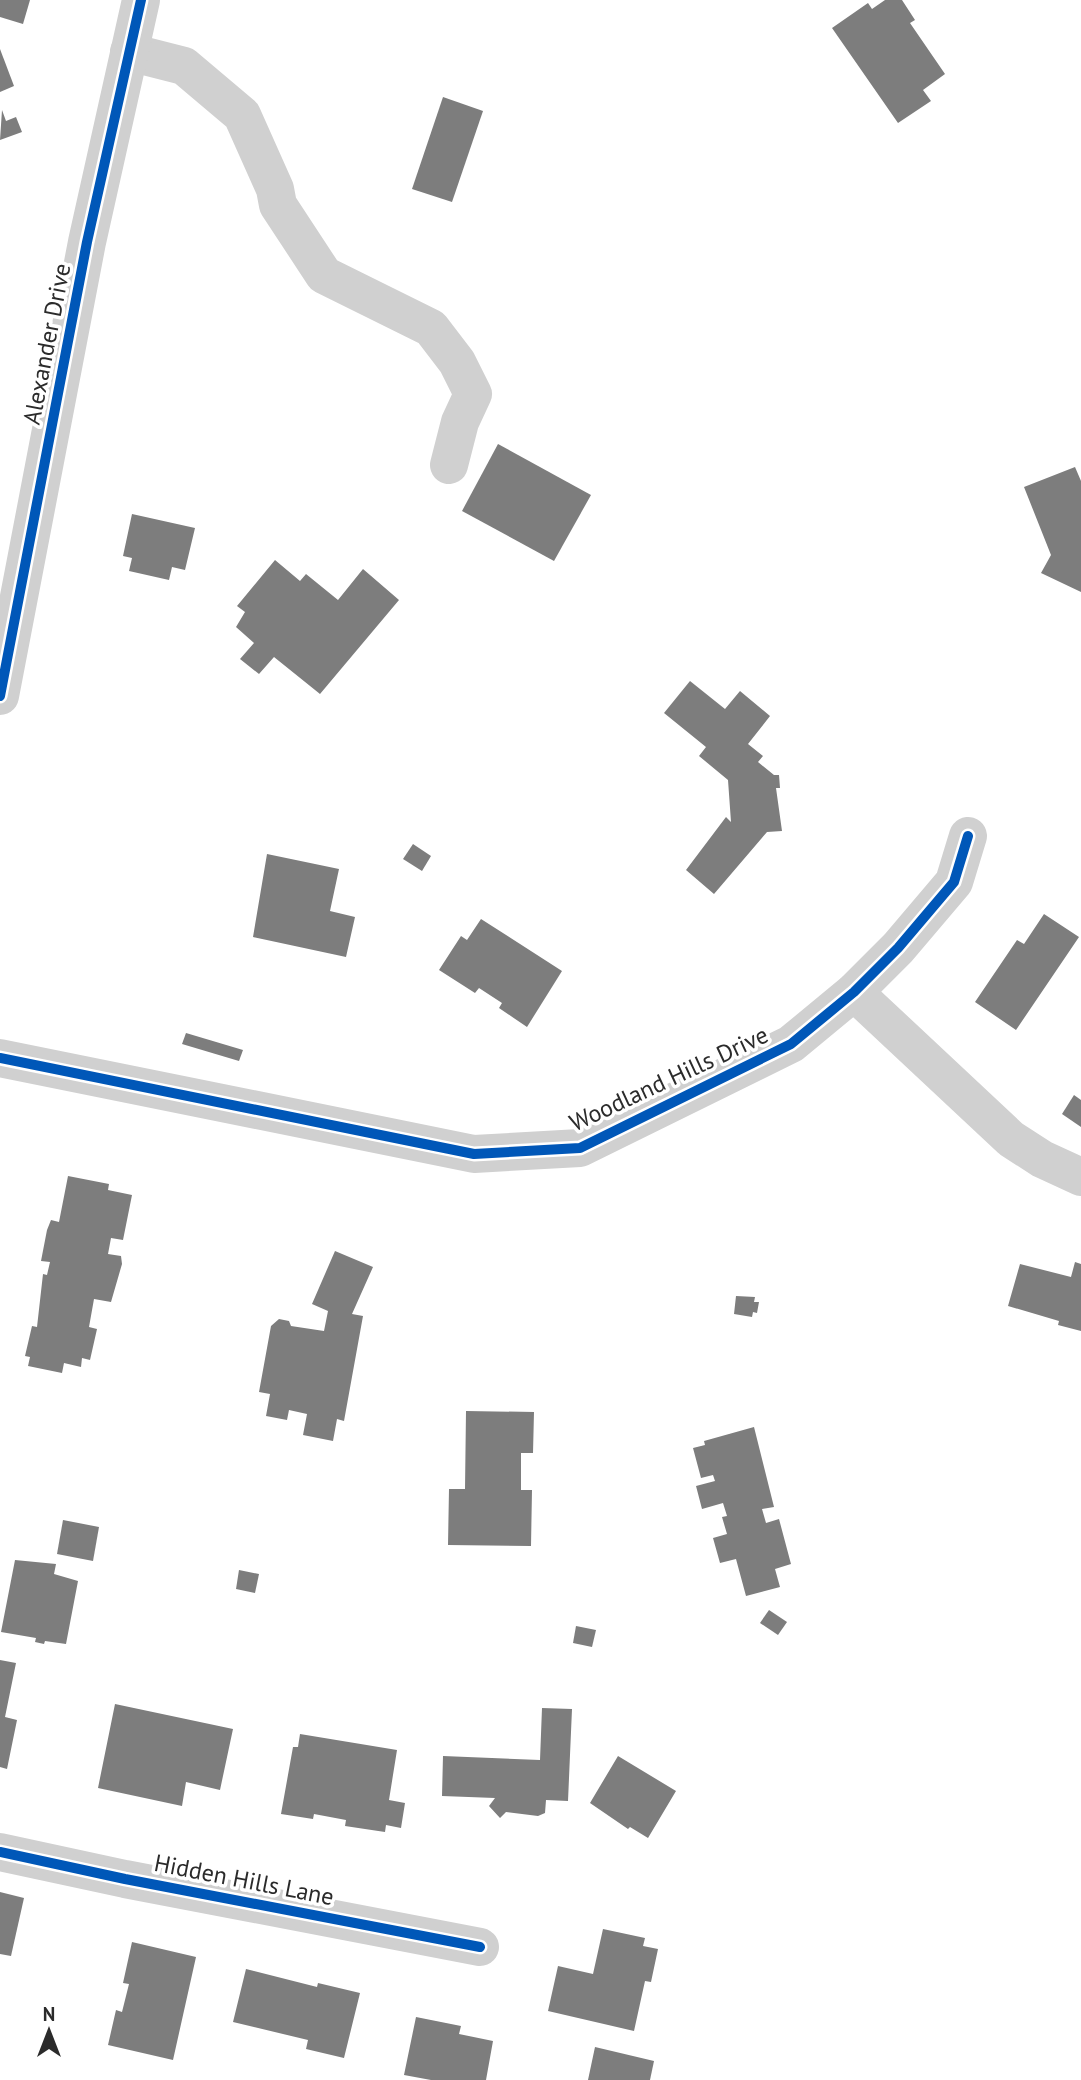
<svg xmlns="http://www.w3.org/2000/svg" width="1081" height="2080" viewBox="0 0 1081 2080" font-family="'PT Sans',sans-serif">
  <rect width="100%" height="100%" fill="#fff"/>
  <g fill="#7d7d7d">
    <path d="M0 0H30L23 24 0 17Z"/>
    <path d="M885 0H902L915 20 910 23 945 74 923 90 931 101 898 123 832 28 868 3 872 9Z"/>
    <path d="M0 49 14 86 0 92Z"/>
    <path d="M443 97 483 111 452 202 412 189Z"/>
    <path d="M2 110 6 121 16 117 22 132 0 140Z"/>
    <path d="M498 444 591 495 554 561 462 511Z"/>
    <path d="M1075 467 1081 481V592L1041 573 1051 555 1024 487Z"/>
    <path d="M132 514 195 528 185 570 172 567 169 580 129 571 132 558 123 556Z"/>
    <path d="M275 560 300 581 306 574 338 600 363 569 399 600 320 694 274 657 259 674 240 659 254 643 236 627 245 612 237 606Z"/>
    <path d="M690 681 725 709 740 691 770 716 748 744 763 756 758 762 774 775H779L780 788H776L782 831 767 832 714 894 686 870 726 817 731 822 728 780 699 756 706 747 664 713Z"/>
    <path d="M413 844 431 856 422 871 403 859Z"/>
    <path d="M267 854 339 869 330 911 355 917 346 957 253 937Z"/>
    <path d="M1044 914 1079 937 1016 1030 975 1002 1017 940 1024 944Z"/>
    <path d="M481 919 562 971 527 1027 499 1008 502 1003 479 988 475 993 439 970 461 936 467 940Z"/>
    <path d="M186 1033 243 1050 239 1061 182 1044Z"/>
    <path d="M1074 1095 1081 1100V1127L1062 1114Z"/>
    <path d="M68 1176 109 1184 108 1190 132 1195 123 1240 111 1238 108 1254 121 1256 122 1264 111 1302 94 1299 89 1327 97 1329 90 1360 82 1358 81 1367 64 1363 62 1373 28 1366 30 1357 25 1356 32 1326 37 1327 43 1274 47 1275 50 1262 41 1261 47 1230 51 1220 59 1222Z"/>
    <path d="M335 1251 373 1267 352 1314 363 1316 344 1421 337 1419 333 1441 303 1435 307 1414 289 1410 287 1420 266 1416 270 1394 259 1392 271 1326 279 1319 289 1321 291 1326 324 1331 328 1311 312 1304Z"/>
    <path d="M1075 1262 1081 1264V1331L1058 1325 1059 1321 1008 1306 1020 1264 1071 1277Z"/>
    <path d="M736 1296 755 1297 754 1302H759L757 1313 753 1312 752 1317 734 1314Z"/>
    <path d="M466 1411 534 1412 533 1453H521V1490H532L531 1546 448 1545 449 1489H465Z"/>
    <path d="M754 1427 774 1507 762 1509 766 1523 779 1519 791 1564 775 1569 780 1587 746 1596 736 1559 720 1563 713 1538 727 1534 722 1517 727 1516 723 1503 702 1509 696 1486 715 1481 713 1475 701 1478 693 1448 705 1445 704 1441Z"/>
    <path d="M63 1520 99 1527 93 1561 57 1554Z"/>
    <path d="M15 1560 56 1564 54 1574 78 1581 66 1644 45 1641 44 1644 35 1642 36 1638 1 1632Z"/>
    <path d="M239 1570 259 1574 255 1593 236 1589Z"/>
    <path d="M769 1610 787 1622 778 1635 760 1623Z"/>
    <path d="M576 1626 596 1630 592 1647 573 1643Z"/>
    <path d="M0 1660 16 1663 5 1717 17 1720 7 1769 0 1767Z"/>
    <path d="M115 1704 233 1729 220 1790 186 1782 182 1806 98 1788Z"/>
    <path d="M542 1708 572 1709 568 1801 546 1800 545 1813 538 1816 506 1812 500 1818 489 1806 495 1798 442 1796 443 1756 540 1760Z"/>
    <path d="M300 1734 397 1750 389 1800 405 1803 401 1828 386 1825 385 1832 345 1826 346 1820 314 1814 313 1819 281 1814 293 1747H298Z"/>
    <path d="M618 1756 676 1791 648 1838 630 1827 628 1829 590 1803Z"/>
    <path d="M0 1892 24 1898 11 1956 0 1954Z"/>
    <path d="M603 1929 645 1938 643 1946 658 1949 651 1982 645 1981 634 2031 548 2011 558 1966 593 1974Z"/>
    <path d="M132 1942 196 1957 173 2060 108 2045 116 2010 122 2012 129 1984 123 1983Z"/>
    <path d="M246 1969 317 1987 318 1983 360 1993 344 2058 306 2049 308 2040 233 2022Z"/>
    <path d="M416 2017 461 2026 459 2034 493 2041 486 2080H431L404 2075Z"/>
    <path d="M595 2047 654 2061 650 2080H588Z"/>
  </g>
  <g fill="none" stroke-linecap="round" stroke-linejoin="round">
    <g stroke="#d0d0d0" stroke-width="38">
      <path d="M129 52 184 66 242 115 275 189 278 205 324 275 431 328 457 362 473 394 460 422 449 465"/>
      <path d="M0 696 87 242 141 0"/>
      <path d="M854 992 1011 1139 1042 1159 1081 1177"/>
      <path d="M0 1058 474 1154 580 1148 791 1044 854 992 898 948 954 882 968 836"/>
      <path d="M0 1852 125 1879 480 1947"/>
    </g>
    <g stroke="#fff" stroke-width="15">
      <g id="cycleway">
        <path d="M0 696 87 242 141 0"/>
        <path d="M0 1058 474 1154 580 1148 791 1044 854 992 898 948 954 882 968 836"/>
        <path d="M0 1852 125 1879 480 1947"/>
      </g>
    </g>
    <use href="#cycleway" stroke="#0057b8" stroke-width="10"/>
  </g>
  <g text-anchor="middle" stroke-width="7" stroke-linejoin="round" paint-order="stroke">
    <g font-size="24" fill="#2b2b2b" stroke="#fff">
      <text transform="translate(47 344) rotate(-79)" y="8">Alexander Drive</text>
      <text transform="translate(669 1079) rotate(-25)" y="8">Woodland Hills Drive</text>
      <text transform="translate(244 1880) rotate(11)" y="8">Hidden Hills Lane</text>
    </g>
  </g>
  <g transform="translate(49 2031)" stroke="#ffffff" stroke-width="5" paint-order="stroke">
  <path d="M0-5L12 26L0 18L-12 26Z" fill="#2b2b2b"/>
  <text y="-10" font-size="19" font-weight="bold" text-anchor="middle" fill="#2b2b2b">N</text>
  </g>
</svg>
